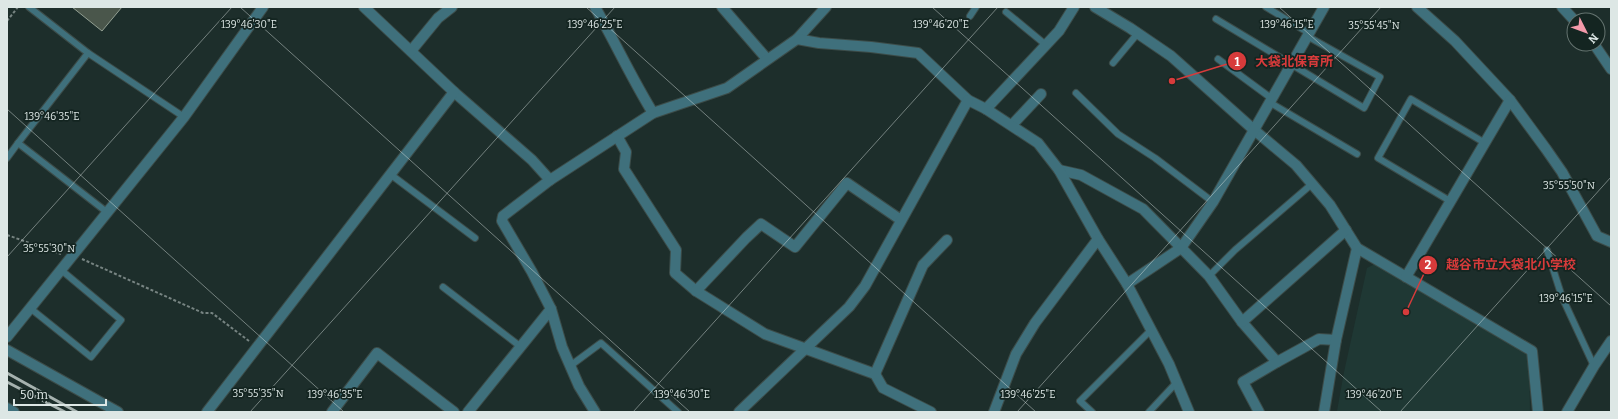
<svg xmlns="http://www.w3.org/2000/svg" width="1618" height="419" viewBox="0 0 1618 419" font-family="Bitter,'Noto Sans JP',serif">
  <rect width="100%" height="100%" fill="#1d2e2b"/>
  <path fill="#1f3834" d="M1375 264 1529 356 1530 412 1337 411 1344 372 1367 268Z"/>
  <path fill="#4a564b" stroke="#929f92" d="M72 7H122L102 31Z"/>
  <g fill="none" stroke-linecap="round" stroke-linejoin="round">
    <g stroke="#3c4c49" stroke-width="8">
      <g id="service">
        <path d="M29 7 88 53 184 117"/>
        <path d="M1266 7 1309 33"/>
        <path d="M1006 12 1046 45"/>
        <path d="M970 16 976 7"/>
        <path d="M1216 19 1364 108 1380 77 1307 36"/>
        <path d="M1218 59 1271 98"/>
        <path d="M1113 63 1138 33"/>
        <path d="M1076 93 1118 134 1155 158 1213 202"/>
        <path d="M1269 102 1357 154"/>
        <path d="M18 143 88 53"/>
        <path d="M7 158 18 143 108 213"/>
        <path d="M390 174 475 238"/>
        <path d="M1450 201 1378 158 1411 99 1485 143"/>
        <path d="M1547 250 1562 297 1594 366"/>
        <path d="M1209 276 1235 250 1313 183"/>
        <path d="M443 287 521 347"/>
        <path d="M30 308 91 357 121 320 60 269"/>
        <path d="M570 366 601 343 678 412"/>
        <path d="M1092 412 1080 401 1151 330"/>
        <path d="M1149 412 1177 382"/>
      </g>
    </g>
    <g stroke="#3c4c49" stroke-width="12">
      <g id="minor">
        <path d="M364 7 454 92 532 160 550 180"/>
        <path d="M595 7C615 42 632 79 653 113"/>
        <path d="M722 7 767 59"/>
        <path d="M1095 7 1130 28 1171 56 1253 129 1296 165 1330 205 1357 248 1532 351 1538 412"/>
        <path d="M1417 7 1455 41 1510 100 1546 149 1562 172 1597 236 1611 242"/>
        <path d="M1562 7 1574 20"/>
        <path d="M797 39 826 7"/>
        <path d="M1594 44 1611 69"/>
        <path d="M411 51 438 18 452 7"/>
        <path d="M986 109 1059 31 1074 7"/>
        <path d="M1012 125 1041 94"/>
        <path d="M617 136 626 152 624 169 676 250 675 273 696 291 765 334 875 374 883 388 931 412"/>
        <path d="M1059 170 1081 175 1143 209 1209 276 1242 322 1277 362"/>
        <path d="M1406 277 1510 100"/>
        <path d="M1127 284 1181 248 1213 202 1324 7"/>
        <path d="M696 291 746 238 761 224 795 247 847 183 901 220"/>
        <path d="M1242 322 1346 230"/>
        <path d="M7 337 184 117 263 7"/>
        <path d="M7 350 118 412"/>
        <path d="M875 374 923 265 947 240"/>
        <path d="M7 408 14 412"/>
        <path d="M207 412 454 92"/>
        <path d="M332 412 377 353 454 412"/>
        <path d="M468 412 551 309"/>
        <path d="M595 412 579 386 562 347 551 309 532 272 502 221 503 216 550 180 653 113 727 88 797 39 819 43 871 47 918 53 968 100 986 109 1038 143 1059 170 1098 239 1127 284 1169 364 1189 412"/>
        <path d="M739 412 849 307 865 286 968 100"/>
        <path d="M994 412 1016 354 1035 323 1098 239"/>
        <path d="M1259 412 1243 382 1277 362 1319 339 1336 340"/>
        <path d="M1324 412 1336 340 1357 248"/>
        <path d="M1567 412 1594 366 1611 341"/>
      </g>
    </g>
    <g stroke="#778482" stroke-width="2" stroke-dasharray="3 2" stroke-linecap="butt">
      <path d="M7 21 18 7"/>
      <path d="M7 235 61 254"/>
      <path d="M82 259 203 313H212L249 341"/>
    </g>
    <use href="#service" stroke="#3f707c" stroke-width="6"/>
    <use href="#minor" stroke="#3f707c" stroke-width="10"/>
    <g stroke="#a6b2af" stroke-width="3">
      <path d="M7 373 77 412"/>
      <path d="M7 382 65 412"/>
    </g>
  </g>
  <path fill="none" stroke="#dde7e5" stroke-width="1" stroke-opacity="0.45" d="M240 7 690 412M586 7 1036 412M932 7 1382 412M1279 7 1611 306M7 109 344 412M7 257 232 7M250 412 615 7M633 412 998 7M1017 412 1381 7M1400 412 1611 177"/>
  <g font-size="10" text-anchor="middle" fill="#dde7e5" stroke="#142521" stroke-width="3.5" stroke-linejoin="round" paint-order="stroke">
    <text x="249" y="28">139°46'30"E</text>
    <text x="595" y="28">139°46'25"E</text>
    <text x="941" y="28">139°46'20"E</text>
    <text x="1287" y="28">139°46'15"E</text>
    <text x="1374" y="29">35°55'45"N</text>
    <text x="52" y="120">139°46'35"E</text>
    <text x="1569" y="189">35°55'50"N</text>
    <text x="49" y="252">35°55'30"N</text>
    <text x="1566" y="302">139°46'15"E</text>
    <text x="258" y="397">35°55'35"N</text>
    <text x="335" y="398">139°46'35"E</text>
    <text x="682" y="398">139°46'30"E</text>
    <text x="1028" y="398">139°46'25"E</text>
    <text x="1374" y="398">139°46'20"E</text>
  </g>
  <path fill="none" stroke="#d73b3b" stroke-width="1.5" d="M1172 81L1237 61M1406 312L1428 265"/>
  <g fill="#d73b3b" stroke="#142521" stroke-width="1.5">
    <circle cx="1172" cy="81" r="4"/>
    <circle cx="1406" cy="312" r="4"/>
    <circle cx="1237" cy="61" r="10"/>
    <circle cx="1428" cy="265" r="10"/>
  </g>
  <g font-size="12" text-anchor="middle" font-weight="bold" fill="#fff">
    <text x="1237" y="66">1</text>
    <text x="1428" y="269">2</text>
  </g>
  <g font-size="13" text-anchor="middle" font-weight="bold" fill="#d73b3b" stroke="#142521" stroke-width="3.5" stroke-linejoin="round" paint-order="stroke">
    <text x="1294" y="66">大袋北保育所</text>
    <text x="1511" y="269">越谷市立大袋北小学校</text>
  </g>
  <rect width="1618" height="419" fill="none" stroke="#dde7e5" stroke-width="16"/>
  <g transform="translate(1586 32) rotate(132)"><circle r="19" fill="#142521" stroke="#64736f"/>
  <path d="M0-3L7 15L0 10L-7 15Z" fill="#f39aaa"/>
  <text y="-6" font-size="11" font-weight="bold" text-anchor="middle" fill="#dde7e5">N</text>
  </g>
  <path d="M14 399v6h92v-6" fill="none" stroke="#dde7e5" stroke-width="2"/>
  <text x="20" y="399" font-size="12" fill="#dde7e5" stroke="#142521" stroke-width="3" paint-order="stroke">50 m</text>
</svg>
